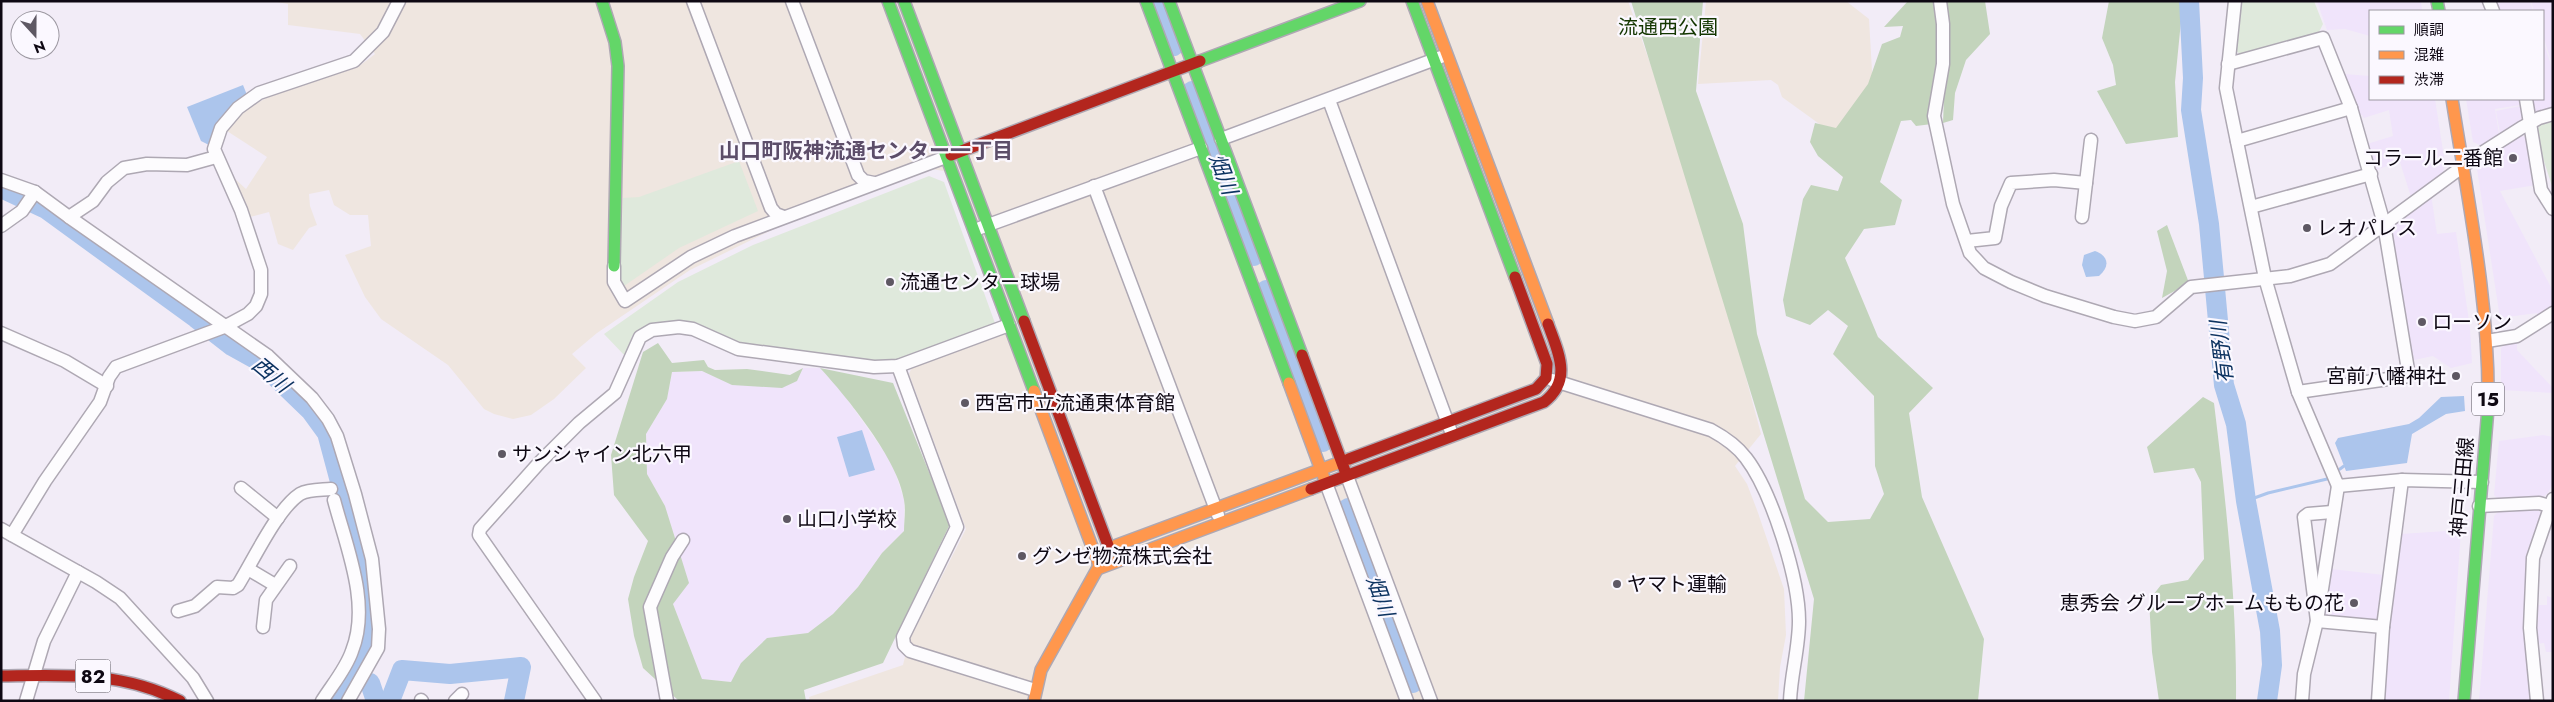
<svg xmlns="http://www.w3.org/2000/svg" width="2554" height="702" viewBox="0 0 2554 702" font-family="Jost,'Noto Sans JP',sans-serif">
  <rect width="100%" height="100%" fill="#f2ecf7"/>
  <g fill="#f0e4fb">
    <path d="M2317 1H2421L2422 11H2370V36L2345 29 2327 30Z"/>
    <path d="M2505 1H2530L2533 11H2499L2495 4Z"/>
    <path d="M2531 1H2553V67L2543 36V11H2534Z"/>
    <path d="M2543 40 2553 71V107L2537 112 2531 109 2530 99H2543Z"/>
    <path d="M2344 74 2370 76V99H2435L2445 164 2443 172 2411 197 2400 162 2375 170 2367 144 2393 136 2389 110 2364 118 2362 115 2359 116Z"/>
    <path d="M2466 99H2519L2520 105 2495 109 2499 134 2482 146 2473 142Z"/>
    <path d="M2521 106 2523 114 2520 121 2500 134 2496 111Z"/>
    <path d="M2517 134 2527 138 2536 185 2500 191 2553 291V306L2537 315V313L2500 318 2477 169 2481 159Z"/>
    <path d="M2431 194 2437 234 2456 232 2470 328 2472 363 2451 368 2433 356 2414 360 2413 354H2410L2392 232 2394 224Z"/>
    <path d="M2517 342V350L2553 388V393L2501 390V348L2506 343Z"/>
    <path d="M803 368H820L842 392 892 463 904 500V531L882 553 858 587 833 614 808 633 767 638 741 663 732 682 702 679 673 604 665 506 647 474 646 434 667 399 672 372 702 371 732 385 797 381Z"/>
    <path d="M2543 435 2553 437V483L2548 493 2543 497 2500 501 2494 495 2499 441Z"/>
    <path d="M2537 508 2541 514 2531 554 2532 701H2479L2494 516 2499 511Z"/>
    <path d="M2461 530 2449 701H2383L2388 628 2401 534Z"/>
    <path d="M2331 569 2384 575 2380 617 2374 622 2328 617 2323 610Z"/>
    <path d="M2547 596 2553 598V652H2546L2544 643 2536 644V605H2547Z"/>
  </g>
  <g fill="#efe6e0">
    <path d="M271 1H1628L1699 201 1761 434 1735 466 1747 484 1757 510 1784 589 1786 635 1780 667 1778 701H810L809 697 903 665 909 641 966 529 909 374 913 365 1005 333 944 171 931 169 776 228 690 270 597 333 572 354 586 368 554 399 531 415 513 419 494 414 484 409 448 365 381 319 365 297 345 255 371 246 368 215H350L334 205 329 190 309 194 310 206 317 225 309 228 293 250 278 244 269 212 250 217 234 178 246 189 267 157 227 131 240 113 266 98 358 67 375 54 360 34 288 25V4Z"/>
    <path d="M1706 1H1846L1869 19 1873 88 1836 136 1782 97 1778 85 1771 80 1698 84Z"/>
  </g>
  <g fill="#dfe9dc">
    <path d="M2241 1H2314L2323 24 2318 34 2241 55 2235 50Z"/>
    <path d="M2553 121V189L2535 134 2540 124Z"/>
    <path d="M739 161 758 211 679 248 624 286 620 276 623 198 639 197Z"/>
    <path d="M929 176 944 182 996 326 894 363 735 346 652 324 632 336 626 357 604 334 678 282 753 245Z"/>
  </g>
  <g fill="#c3d4bc">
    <path d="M1631 1H1703L1696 91 1743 224 1757 334 1805 499 1828 522 1870 519 1884 494 1875 466 1874 396 1833 354 1848 326 1828 310 1810 325 1786 316 1783 300 1803 199 1811 185 1838 191 1843 177 1818 156 1810 142 1815 123 1836 128 1868 84 1882 44 1900 37 1903 26 1884 27 1908 1H1985L1990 34 1966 60 1955 93 1953 120 1943 123 1945 74 1932 124 1916 126 1911 120 1901 121 1880 182 1902 200 1895 225 1864 229 1845 258 1878 337 1933 388 1909 413 1922 497 1984 639 1978 701H1804L1814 599Z"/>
    <path d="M2109 1H2183L2175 82 2178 137 2126 144 2097 91 2116 85 2113 65 2102 38Z"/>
    <path d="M2167 225 2189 283 2162 298 2167 271 2157 231Z"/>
    <path d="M658 343 672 363 704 360 708 367 715 370 747 369 790 375 803 368 797 381 782 388 732 385 702 371 672 372 667 399 646 434 647 474 665 506 689 583 673 604 702 679 731 682 741 663 767 638 808 633 833 614 858 587 882 553 904 531C904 521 906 510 904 500 899 461 847 397 820 368L893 383 950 524 883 663 804 690 806 701H679L643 668 634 636 628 599 634 577 648 541 614 495 611 455 643 352Z"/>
    <path d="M2203 397 2214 403C2226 502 2237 601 2236 701H2159L2152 652 2149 600 2161 585 2188 580 2204 559 2201 482 2194 468 2154 473 2147 447Z"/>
  </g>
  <g fill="#acc5ec">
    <path d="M243 85 247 95 209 145 201 141 187 107Z"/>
    <path d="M2095 251C2109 256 2110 267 2099 276L2086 277 2082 265 2084 255Z"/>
    <path d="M2464 396 2465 411 2446 414 2412 434 2407 463 2346 471 2335 443 2338 438 2409 424 2419 418 2441 397Z"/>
    <path d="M862 430 875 470 849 477 837 437Z"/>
  </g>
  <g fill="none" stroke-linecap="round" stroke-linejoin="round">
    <g stroke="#acc5ec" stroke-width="3">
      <path d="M2340 469 2344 466"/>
      <path d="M2246 501 2268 493 2327 479"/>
    </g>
    <g stroke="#acc5ec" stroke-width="20">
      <path d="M1158 1 1174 46"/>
      <path d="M2189 1 2193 78 2191 110 2209 224 2224 385 2236 424 2246 501 2270 631 2272 665 2267 701"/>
      <path d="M1192 91 1254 256"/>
      <path d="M1 188 46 209 196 318 232 346 259 361 311 411 327 433 365 575 370 616 365 645 353 672 335 701"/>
      <path d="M1266 290 1323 442"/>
      <path d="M1348 508 1413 683"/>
      <path d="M370 683 376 701"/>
      <path d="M390 701 402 670 450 674 521 667 514 701"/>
    </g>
    <g stroke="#aea8b3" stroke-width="15">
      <g id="street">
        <path d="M693 1 771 208 776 214 784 217"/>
        <path d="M792 1 858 175 864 181 874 183"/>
        <path d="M1940 1 1943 24V64L1934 116 1953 204 1970 253 1984 268 2011 282 2045 296 2114 317 2135 321 2156 317 2191 287 2290 276 2330 264 2477 156 2521 128 2539 118 2553 114"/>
        <path d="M2235 1 2226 88 2265 278 2298 392 2338 486 2402 480 2482 482"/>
        <path d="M2489 1 2493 11"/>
        <path d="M2228 64 2323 38 2351 108 2384 224 2409 376 2298 392"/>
        <path d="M2526 99 2541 190 2553 209"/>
        <path d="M1329 100 1450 429"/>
        <path d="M1221 139 1441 57"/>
        <path d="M2237 141 2351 108"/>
        <path d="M1 180 35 192 69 217 93 201 107 182 124 168 147 164 187 165 216 157"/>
        <path d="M1094 186 1218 515"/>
        <path d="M2251 207 2371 174"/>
        <path d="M69 217 268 356 312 398 328 419 337 436 355 494 372 559 379 629 378 648 348 701"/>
        <path d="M2082 217 2091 140"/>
        <path d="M1 226 22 211 35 192"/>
        <path d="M980 228 1201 148"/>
        <path d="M1967 241 1995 238 2001 206 2011 183 2054 180 2086 183"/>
        <path d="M614 266V282L625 301 691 257 735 236 946 157"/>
        <path d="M1 333 65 361 107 386"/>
        <path d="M2487 341 2517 336 2553 313"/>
        <path d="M898 366 957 527 903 637 904 645 910 651 1035 690"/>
        <path d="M1552 380 1711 430C1724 437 1737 446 1746 458 1772 492 1799 579 1799 621 1799 648 1791 674 1790 701"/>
        <path d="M1347 476 1431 701"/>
        <path d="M1326 483 1407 701"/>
        <path d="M241 488 278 518"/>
        <path d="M2479 506 2539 503 2553 507"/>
        <path d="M2332 512 2308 514 2304 517 2317 621 2383 627"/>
        <path d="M1 529 96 582 120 598 193 678 207 701"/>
        <path d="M12 535 45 481 100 402 109 377 116 367 224 327 248 314 256 306 261 294V270L241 210 214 149 221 128 238 108 259 93 354 61 383 32 399 1"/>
        <path d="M248 569 275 585"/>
        <path d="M178 611 195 606 217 587 233 588 238 585C253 561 277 509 300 494 309 489 321 490 331 489"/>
        <path d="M263 627 266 600 290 566"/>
        <path d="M421 700 422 701"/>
        <path d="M26 701 44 641 78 572"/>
        <path d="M322 701C332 685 346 669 352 651 371 604 346 546 334 500"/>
        <path d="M455 701 462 694"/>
        <path d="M595 701 479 535 480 529 539 463 579 423 615 393 640 337 652 330 679 327 693 329 738 349 874 367 898 366 1009 325"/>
        <path d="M667 701 650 607 672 557 683 540"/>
        <path d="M2302 701 2304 674 2317 621 2338 486"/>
        <path d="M2378 701 2383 627 2402 480"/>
        <path d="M2537 701 2530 628 2533 558 2553 499"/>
      </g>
    </g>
    <g stroke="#aea8b3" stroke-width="14">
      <g id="fast">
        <path d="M602 1 615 42 618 66 614 266"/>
        <path d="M888 1 1034 391"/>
        <path d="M904 1 1024 321"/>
        <path d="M1146 1 1289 383"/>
        <path d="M1169 1 1302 355"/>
        <path d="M1412 1 1515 277"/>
        <path d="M2437 1 2439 11"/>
        <path d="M1200 61 1360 1"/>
        <path d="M2464 701 2488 408"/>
      </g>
    </g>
    <g stroke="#aea8b3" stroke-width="14">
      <g id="slow">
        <path d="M1427 1 1548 324"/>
        <path d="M2452 99C2468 201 2490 304 2488 408"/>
        <path d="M1289 383 1324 478"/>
        <path d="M1034 391 1100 568 1311 489"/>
        <path d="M1034 701 1041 670 1109 548 1349 459"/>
      </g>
    </g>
    <g stroke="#aea8b3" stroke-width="14">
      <g id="jam">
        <path d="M951 155 1200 61"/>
        <path d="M1024 321 1109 548"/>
        <path d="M1302 355 1345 471"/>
        <path d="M1349 459 1536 389 1546 378 1547 364 1515 277"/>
        <path d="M1311 489 1544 402C1573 380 1558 352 1548 324"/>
        <path d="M1 676C65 675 121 671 180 701"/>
      </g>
    </g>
    <use href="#street" stroke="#fdfcfe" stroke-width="12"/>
    <use href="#fast" stroke="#63d668" stroke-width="11"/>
    <use href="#slow" stroke="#ff974d" stroke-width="11"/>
    <use href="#jam" stroke="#b3261e" stroke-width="11"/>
  </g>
  <g fill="#5e5863" stroke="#fbf8ff" stroke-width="2">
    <circle cx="2513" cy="158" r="5"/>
    <circle cx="2307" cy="228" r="5"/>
    <circle cx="890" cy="282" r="5"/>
    <circle cx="2422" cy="322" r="5"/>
    <circle cx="2456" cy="376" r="5"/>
    <circle cx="965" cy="403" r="5"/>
    <circle cx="502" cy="454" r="5"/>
    <circle cx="787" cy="519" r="5"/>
    <circle cx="1022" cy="556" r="5"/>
    <circle cx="1617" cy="584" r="5"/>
    <circle cx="2354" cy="603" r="5"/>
  </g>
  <g text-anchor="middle" stroke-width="4.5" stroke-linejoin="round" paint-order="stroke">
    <g fill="#fbf8ff" stroke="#55505a" stroke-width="1">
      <rect x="2472" y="382.5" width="32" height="33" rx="4"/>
      <rect x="75.5" y="659.5" width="35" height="33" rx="4"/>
    </g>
    <g font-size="19" font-weight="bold" fill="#0e0813">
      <text x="2488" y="406">15</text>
      <text x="93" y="683">82</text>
    </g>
    <g font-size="20" fill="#133600" stroke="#fbf8ff">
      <text x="1668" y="34">流通西公園</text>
    </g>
    <g font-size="20" fill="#0e0813" stroke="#fbf8ff" text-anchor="start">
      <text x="2503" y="165" text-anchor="end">コラール二番館</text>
      <text x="2317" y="235">レオパレス</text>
      <text x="900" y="289">流通センター球場</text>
      <text x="2432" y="329">ローソン</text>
      <text x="2446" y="383" text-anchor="end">宮前八幡神社</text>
      <text x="975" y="410">西宮市立流通東体育館</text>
      <text x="512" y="461">サンシャイン北六甲</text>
      <text x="797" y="526">山口小学校</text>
      <text x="1032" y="563">グンゼ物流株式会社</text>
      <text x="1627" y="591">ヤマト運輸</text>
      <text x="2344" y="610" text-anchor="end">恵秀会 グループホームももの花</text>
    </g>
    <g font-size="20" fill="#0e0813" stroke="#fbf8ff">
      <text transform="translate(2462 487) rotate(-85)" y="7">神戸三田線</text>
    </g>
    <g font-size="21" font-weight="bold" fill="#5c4d69" stroke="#fbf8ff">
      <text x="866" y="158">山口町阪神流通センター一丁目</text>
    </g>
    <g font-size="21" font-style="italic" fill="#0d3361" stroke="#fbf8ff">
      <text transform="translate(1223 174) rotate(69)" y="7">畑川</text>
      <text transform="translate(2222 352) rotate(-97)" y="7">有野川</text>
      <text transform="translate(271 375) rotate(40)" y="7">西川</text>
      <text transform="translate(1380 596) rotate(70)" y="7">畑川</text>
    </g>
  </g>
  <rect width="2554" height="702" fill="none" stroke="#0e0813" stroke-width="5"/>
  <rect x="2369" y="10" width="175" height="90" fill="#fbf8ff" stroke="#9c98a1"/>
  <rect x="2379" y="26" width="25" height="8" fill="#63d668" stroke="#9c98a1"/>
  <text x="2414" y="35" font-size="15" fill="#0e0813">順調</text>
  <rect x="2379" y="51" width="25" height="8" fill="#ff974d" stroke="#9c98a1"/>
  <text x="2414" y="60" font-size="15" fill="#0e0813">混雑</text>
  <rect x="2379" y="76" width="25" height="8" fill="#b3261e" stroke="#9c98a1"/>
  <text x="2414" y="85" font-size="15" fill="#0e0813">渋滞</text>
  <g transform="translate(35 35) rotate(159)"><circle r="24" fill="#fbf8ff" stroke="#9c98a1"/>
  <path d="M0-4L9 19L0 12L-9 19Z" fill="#5e5863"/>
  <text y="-8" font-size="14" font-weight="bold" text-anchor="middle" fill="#0e0813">N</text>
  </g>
</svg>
